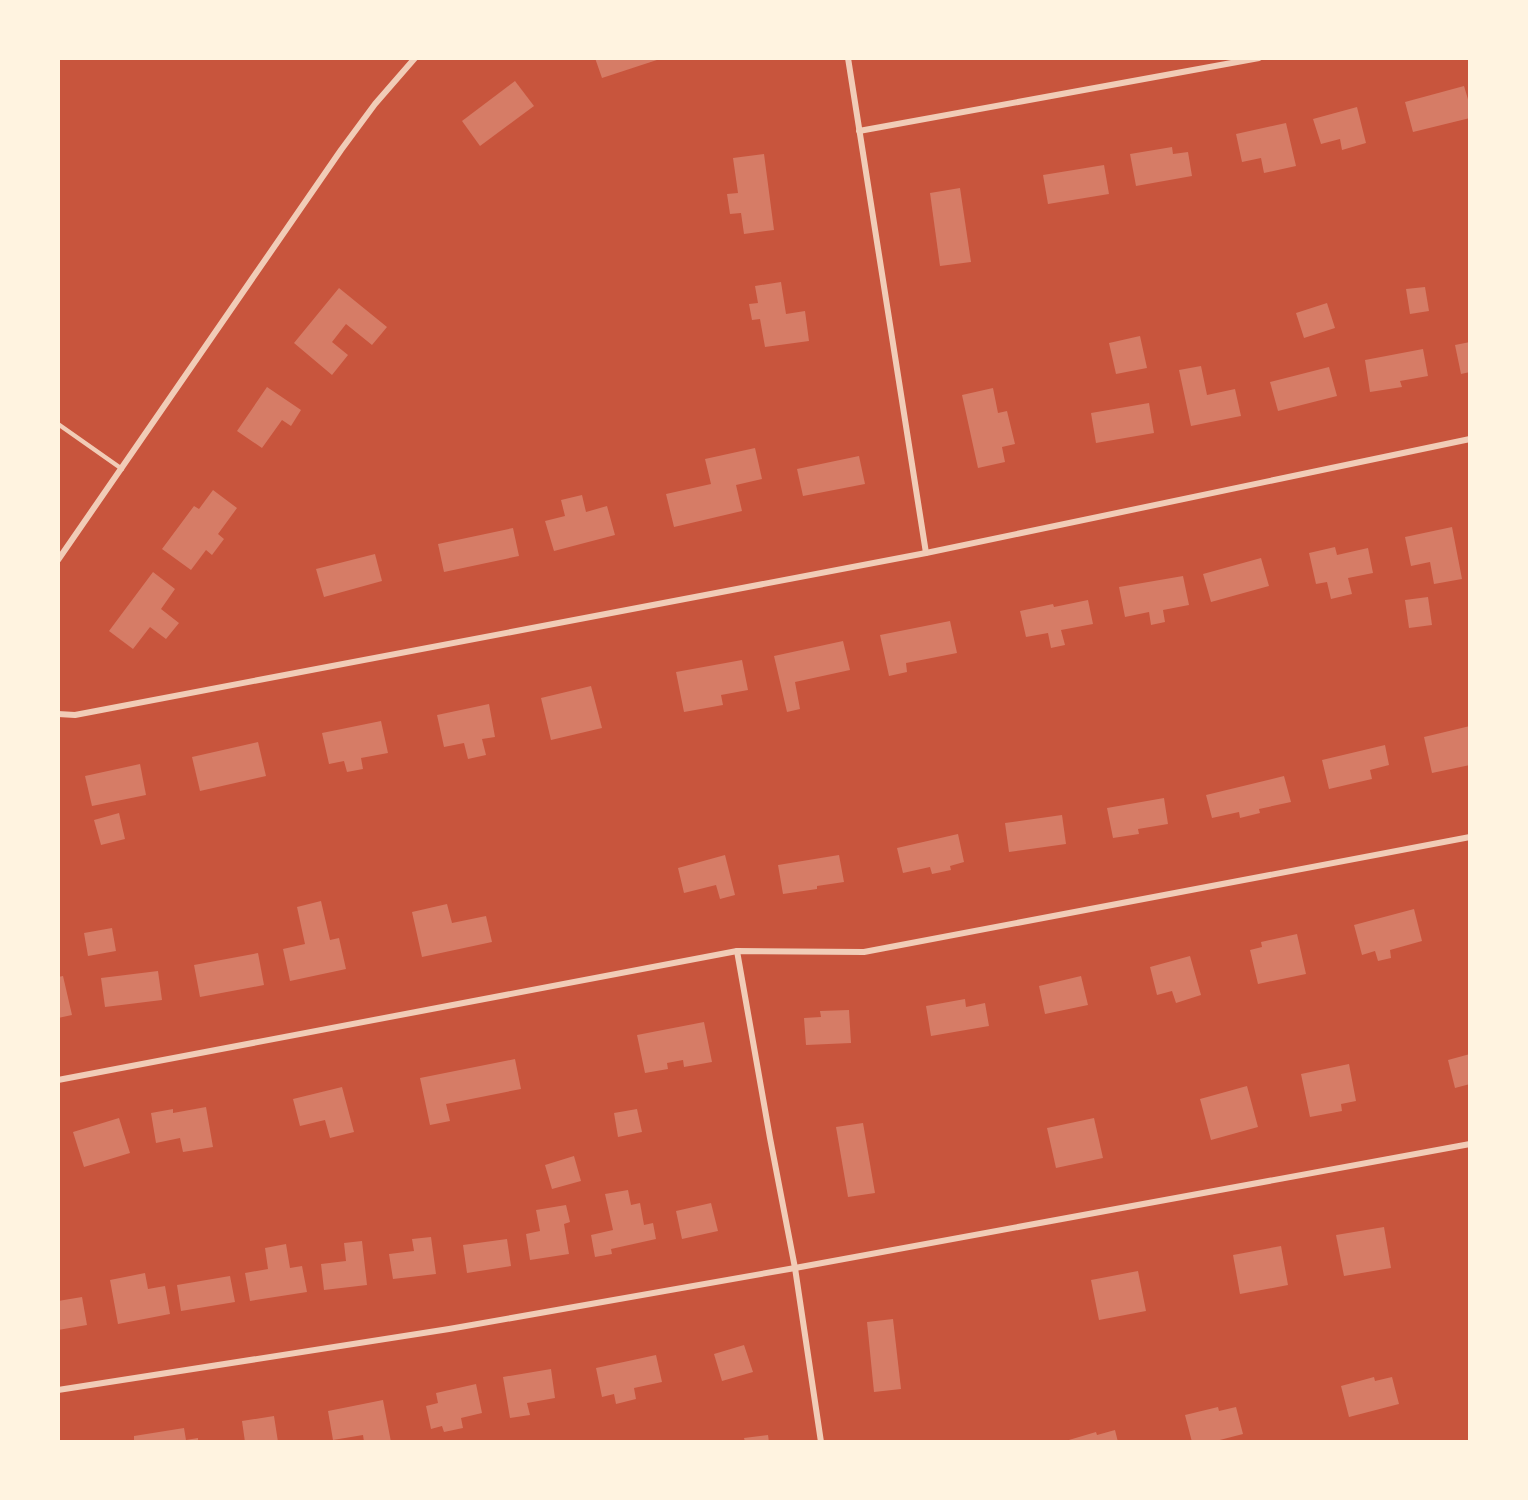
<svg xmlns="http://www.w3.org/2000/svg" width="1528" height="1500" viewBox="0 0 1528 1500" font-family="'Alegreya Sans',sans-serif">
  <rect width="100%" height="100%" fill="#c8553d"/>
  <g fill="#d67c66">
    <path d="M595 58H660V59L602 78Z"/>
    <path d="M515 81 534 106 480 146 462 121Z"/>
    <path d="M1464 86 1470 106V118L1413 132 1405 102Z"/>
    <path d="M1357 107 1366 143 1342 150 1340 139 1321 144 1313 119Z"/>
    <path d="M1286 123 1296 166 1264 173 1261 158 1242 162 1236 134Z"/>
    <path d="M1172 147 1173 154 1188 152 1192 176 1136 186 1130 154Z"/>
    <path d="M764 154 774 230 744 234 741 213 730 214 727 194 738 193 733 158Z"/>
    <path d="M1104 165 1109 194 1048 204 1043 175Z"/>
    <path d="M960 188 971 262 940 266 930 193Z"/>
    <path d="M781 282 786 314 805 311 809 341 765 347 760 319 752 320 749 304 758 303 755 286Z"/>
    <path d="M1425 287 1429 311 1410 314 1406 289Z"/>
    <path d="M339 288 387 327 372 345 346 324 332 342 348 355 332 375 294 343Z"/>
    <path d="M1327 303 1335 328 1304 338 1296 313Z"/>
    <path d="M1140 336 1147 368 1116 374 1109 343Z"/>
    <path d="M1470 342V372L1461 374 1455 345Z"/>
    <path d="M1423 349 1428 376 1400 381 1402 387 1370 392 1365 360Z"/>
    <path d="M1201 366 1207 395 1235 389 1241 416 1191 426 1179 370Z"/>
    <path d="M1329 367 1337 396 1278 411 1270 382Z"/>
    <path d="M267 387 301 410 291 426 282 420 262 448 237 431Z"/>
    <path d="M993 388 998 413 1007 411 1015 444 1002 447 1005 462 978 468 962 395Z"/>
    <path d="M1149 403 1154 433 1096 443 1091 413Z"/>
    <path d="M755 448 762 479 736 485 742 511 674 527 666 494 711 484 705 459Z"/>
    <path d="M859 456 865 484 803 496 797 469Z"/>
    <path d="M213 490 237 508 218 534 224 539 212 555 206 550 191 570 162 549 194 506 199 509Z"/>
    <path d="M582 495 586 512 607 506 615 535 554 551 545 521 565 516 561 500Z"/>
    <path d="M1452 527 1462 579 1434 584 1430 562 1411 566 1405 537Z"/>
    <path d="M513 528 519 556 444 572 438 544Z"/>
    <path d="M1335 547 1337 555 1368 548 1373 573 1348 578 1352 594 1331 599 1327 582 1316 584 1309 553Z"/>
    <path d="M375 554 382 581 324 597 316 569Z"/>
    <path d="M1261 558 1269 586 1211 602 1203 574Z"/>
    <path d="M153 572 175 589 161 609 179 623 166 639 150 627 133 649 109 631Z"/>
    <path d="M1183 576 1189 605 1163 610 1165 622 1151 625 1149 612 1125 617 1119 587Z"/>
    <path d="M1428 597 1432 625 1409 628 1405 600Z"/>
    <path d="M1088 600 1093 624 1061 630 1065 645 1051 648 1048 633 1026 637 1020 611 1053 604 1054 607Z"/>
    <path d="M950 621 957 653 906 663 907 672 889 676 880 635Z"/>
    <path d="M843 641 850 670 795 682 800 709 787 712 774 656Z"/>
    <path d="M742 660 748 690 721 695 723 705 684 712 676 672Z"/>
    <path d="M591 686 602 728 551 740 541 698Z"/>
    <path d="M489 704 495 737 482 739 486 755 468 759 464 743 444 747 437 715Z"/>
    <path d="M381 721 388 753 361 758 363 769 347 772 344 761 329 764 322 733Z"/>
    <path d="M1470 726V765L1432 773 1424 737Z"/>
    <path d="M258 742 266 776 200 791 192 757Z"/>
    <path d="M1385 745 1389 765 1370 770 1372 779 1329 789 1322 760Z"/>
    <path d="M140 764 146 795 92 806 85 776Z"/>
    <path d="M1284 776 1291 802 1259 809 1260 813 1240 818 1239 812 1212 818 1206 795Z"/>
    <path d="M1164 798 1168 824 1138 829 1139 834 1113 838 1107 808Z"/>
    <path d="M119 813 125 839 101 845 94 820Z"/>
    <path d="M1062 815 1066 844 1009 852 1005 823Z"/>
    <path d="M958 834 964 862 950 866 951 870 932 874 930 867 903 873 897 848Z"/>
    <path d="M725 855 735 895 720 899 716 885 684 893 678 868Z"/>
    <path d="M839 855 844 882 817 886V889L783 894 778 865Z"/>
    <path d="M321 901 330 940 339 938 346 969 290 981 283 949 305 944 297 907Z"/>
    <path d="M447 904 452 923 486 916 492 942 422 957 412 912Z"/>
    <path d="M1414 909 1422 941 1390 950 1391 958 1378 961 1375 951 1362 955 1354 925Z"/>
    <path d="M112 928 116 951 88 956 84 933Z"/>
    <path d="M1297 934 1306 974 1258 984 1250 950 1262 947 1261 942Z"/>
    <path d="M258 953 264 985 200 997 194 965Z"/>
    <path d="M1190 956 1201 995 1176 1003 1172 991 1157 995 1150 967Z"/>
    <path d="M158 971 162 1000 105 1007 101 978Z"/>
    <path d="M63 976 72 1015 58 1018V977Z"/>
    <path d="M1081 976 1088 1005 1045 1014 1039 986Z"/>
    <path d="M965 999 966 1007 985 1003 989 1026 931 1036 926 1006Z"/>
    <path d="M849 1010 851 1043 806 1045 804 1018 821 1017 820 1011Z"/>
    <path d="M704 1022 712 1062 684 1067 683 1060 667 1063 668 1069 645 1073 637 1035Z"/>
    <path d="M1470 1054V1084L1455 1088 1448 1060Z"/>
    <path d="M515 1059 521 1089 446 1104 450 1121 430 1125 420 1078Z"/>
    <path d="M1349 1064 1356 1101 1341 1104 1342 1111 1310 1117 1301 1074Z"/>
    <path d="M1247 1086 1258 1127 1211 1140 1200 1099Z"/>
    <path d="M342 1087 354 1132 330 1138 325 1120 300 1126 293 1099Z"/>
    <path d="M206 1107 213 1147 183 1152 180 1138 156 1143 151 1113 173 1109V1113Z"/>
    <path d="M637 1109 642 1132 618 1137 614 1113Z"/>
    <path d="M119 1118 130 1153 84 1167 73 1132Z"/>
    <path d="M1094 1118 1103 1158 1056 1168 1047 1128Z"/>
    <path d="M863 1123 875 1193 848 1197 836 1127Z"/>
    <path d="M574 1156 581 1181 552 1189 545 1165Z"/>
    <path d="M628 1190 631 1205 640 1203 644 1225 653 1223 656 1239 611 1249 612 1254 595 1257 591 1235 613 1230 605 1194Z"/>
    <path d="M711 1203 718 1231 682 1239 676 1211Z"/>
    <path d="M566 1205 570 1222 564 1224 569 1254 530 1260 526 1234 540 1231 536 1210Z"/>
    <path d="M1384 1227 1391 1268 1344 1276 1336 1235Z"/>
    <path d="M431 1237 436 1274 393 1279 389 1254 414 1251 412 1239Z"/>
    <path d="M507 1239 511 1266 467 1273 463 1245Z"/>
    <path d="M362 1241 367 1285 324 1290 321 1264 346 1261 344 1243Z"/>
    <path d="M286 1244 290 1268 302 1266 307 1292 250 1301 245 1273 268 1269 265 1248Z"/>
    <path d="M1281 1246 1288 1285 1240 1294 1233 1255Z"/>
    <path d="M1138 1271 1146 1311 1099 1320 1091 1280Z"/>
    <path d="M145 1273 148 1289 165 1286 170 1314 118 1324 110 1280Z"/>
    <path d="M230 1276 235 1302 181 1311 177 1285Z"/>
    <path d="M82 1297 87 1325 58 1330V1301Z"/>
    <path d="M893 1319 901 1389 874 1392 867 1322Z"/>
    <path d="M744 1345 753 1372 722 1381 714 1354Z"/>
    <path d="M656 1355 662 1382 634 1388 636 1399 616 1404 614 1394 602 1397 596 1368Z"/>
    <path d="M551 1369 555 1398 527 1403 530 1415 510 1418 503 1377Z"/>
    <path d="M1374 1377 1375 1381 1392 1377 1399 1404 1349 1417 1341 1386Z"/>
    <path d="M476 1384 482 1413 461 1418 463 1428 444 1432 442 1426 431 1429 426 1406 438 1403 436 1393Z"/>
    <path d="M383 1400 391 1442H364L363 1435 333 1440 328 1411Z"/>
    <path d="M1218 1407 1219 1411 1236 1407 1243 1434 1212 1442H1192L1185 1415Z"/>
    <path d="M274 1416 278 1442H245L242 1421Z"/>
    <path d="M184 1428 186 1440 198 1438V1442H134V1436Z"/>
    <path d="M1115 1430 1118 1442H1062L1096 1432 1097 1435Z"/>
    <path d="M768 1435 769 1442H745L744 1438Z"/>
  </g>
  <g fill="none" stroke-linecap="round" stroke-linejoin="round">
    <path stroke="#f1ccb7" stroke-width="4.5" d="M58 424 122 469"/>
    <g stroke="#f1ccb7" stroke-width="6">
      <path d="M848 58 926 553"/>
      <path d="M859 131 1259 58"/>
      <path d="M58 560 341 150 375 104 415 58"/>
      <path d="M58 714 75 715 926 553 1470 439"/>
      <path d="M737 951 770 1138 795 1268 821 1442"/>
      <path d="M58 1080 737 951 864 952 1470 837"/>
      <path d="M58 1390 449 1329 795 1268 1470 1144"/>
    </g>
  </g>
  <rect width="1528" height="1500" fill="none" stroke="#fff3e0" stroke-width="120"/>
</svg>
